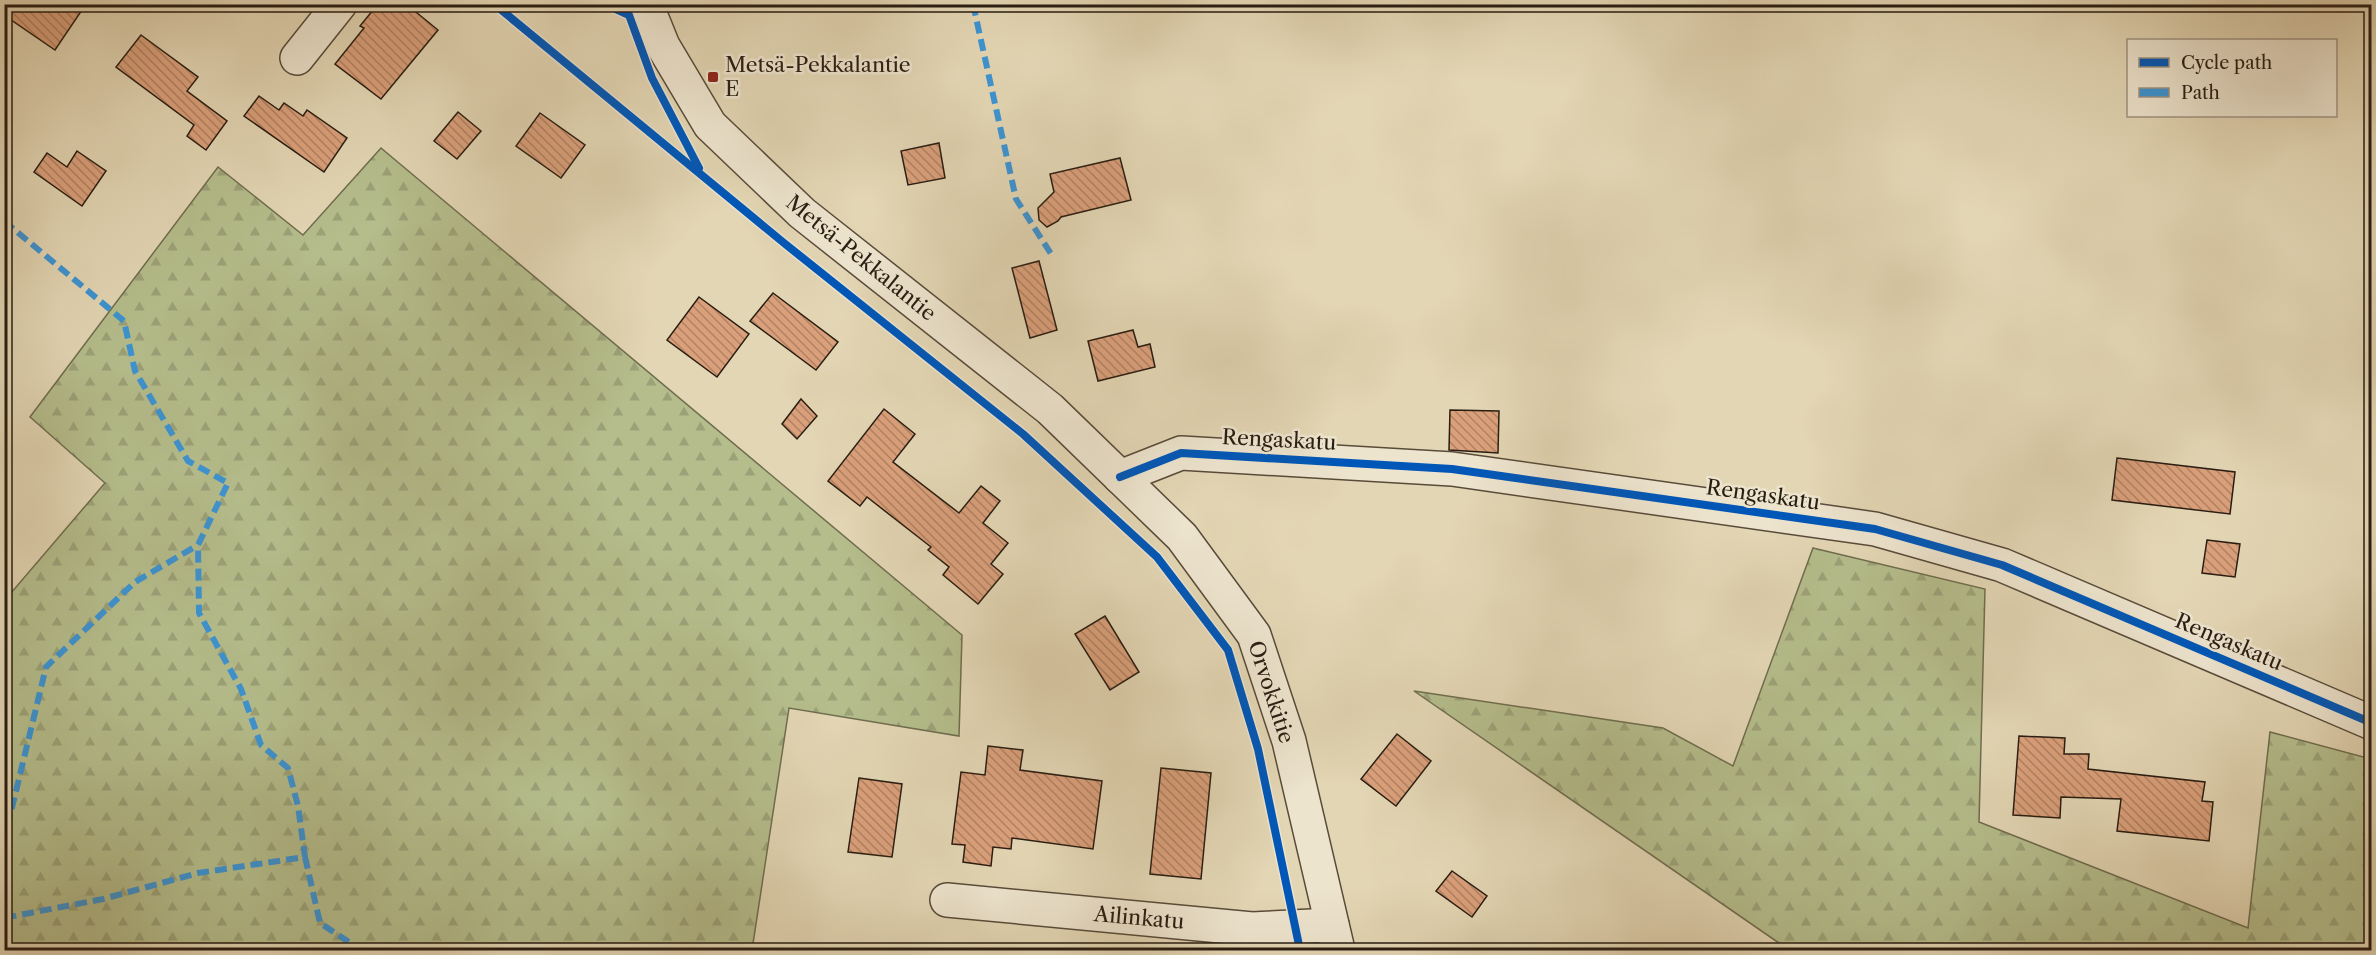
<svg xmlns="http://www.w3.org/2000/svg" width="2376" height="955" viewBox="0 0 2376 955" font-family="'Libre Caslon Text',serif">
  <defs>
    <pattern id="forest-firs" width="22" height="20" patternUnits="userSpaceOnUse" patternTransform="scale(1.5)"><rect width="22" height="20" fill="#b5bd8c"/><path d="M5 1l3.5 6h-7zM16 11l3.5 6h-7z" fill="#9ca278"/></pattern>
    <pattern id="building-back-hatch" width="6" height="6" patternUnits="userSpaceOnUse" patternTransform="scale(1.5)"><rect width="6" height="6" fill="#daa07b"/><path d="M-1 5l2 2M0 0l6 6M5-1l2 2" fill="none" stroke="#b18263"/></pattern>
  </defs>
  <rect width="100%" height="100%" fill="#e3d6b4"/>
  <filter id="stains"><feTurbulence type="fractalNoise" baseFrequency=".00333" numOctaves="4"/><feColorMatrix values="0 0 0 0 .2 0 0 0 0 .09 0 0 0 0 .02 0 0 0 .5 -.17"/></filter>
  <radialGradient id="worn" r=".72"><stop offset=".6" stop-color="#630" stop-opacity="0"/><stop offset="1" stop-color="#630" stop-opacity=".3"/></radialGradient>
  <g fill="url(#forest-firs)" stroke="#6f6d4f" stroke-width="1.5">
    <path d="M381 148 962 635 959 736 789 708 752 950H5V600L105 483 30 417 218 167 303 235Z"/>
    <path d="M1813 548 1985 589 1979 822 2248 928 2270 732 2371 759V950H1789L1414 691 1663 728 1733 766Z"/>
  </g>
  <g fill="url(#building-back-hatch)" stroke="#291d12" stroke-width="1.5">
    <path d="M4 4H86L55 50 4 15Z"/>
    <path d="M378 4H406L438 30 381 99 335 64 364 28 360 26Z"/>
    <path d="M141 35 198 77 187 91 227 121 206 150 187 136 194 125 116 67Z"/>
    <path d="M259 96 279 110 284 103 303 116 307 110 347 138 324 172 244 116Z"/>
    <path d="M458 112 481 131 457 159 434 141Z"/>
    <path d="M540 113 585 145 561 178 516 146Z"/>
    <path d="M939 143 945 178 908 185 901 151Z"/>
    <path d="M77 151 106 171 82 206 34 172 47 153 67 167Z"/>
    <path d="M1120 158 1131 200 1061 217 1058 221 1047 227 1039 220 1038 208 1054 192 1050 174Z"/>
    <path d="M1039 261 1057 330 1030 338 1012 268Z"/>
    <path d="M773 293 838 342 816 370 750 321Z"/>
    <path d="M699 297 749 334 717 377 667 340Z"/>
    <path d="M1133 330 1138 347 1150 344 1155 367 1098 381 1088 341Z"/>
    <path d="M801 399 817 416 797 439 782 424Z"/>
    <path d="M884 409 915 434 893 462 959 513 981 486 1000 501 983 523 1008 543 991 564 1003 574 978 604 943 575 949 567 928 550 931 547 867 497 860 506 828 481Z"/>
    <path d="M1450 410 1499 411 1498 453 1449 450Z"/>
    <path d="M2117 458 2235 472 2230 514 2112 500Z"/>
    <path d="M2207 540 2240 544 2235 577 2202 573Z"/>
    <path d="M1105 616 1139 672 1110 690 1075 634Z"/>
    <path d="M1397 734 1431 761 1396 806 1361 779Z"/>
    <path d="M2019 736 2065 738 2064 754H2089L2088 769 2205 782 2202 801 2213 802 2209 841 2117 831 2121 799 2061 797 2060 818 2013 815Z"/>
    <path d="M988 746 1023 750 1020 770 1102 781 1093 849 1012 838 1011 849 993 847 991 866 963 862 965 845 952 844 961 772 985 775Z"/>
    <path d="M1161 768 1211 773 1201 879 1150 874Z"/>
    <path d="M859 778 902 784 892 857 848 852Z"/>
    <path d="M1452 871 1487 896 1472 917 1436 891Z"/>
  </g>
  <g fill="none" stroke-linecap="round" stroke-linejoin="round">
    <g stroke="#584b3a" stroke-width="36">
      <g id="minor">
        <path d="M646 4 663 46 710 125 802 213 1050 409 1182 537 1254 635 1289 741 1338 950"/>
        <path d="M297 58 340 4"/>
        <path d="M1120 477 1181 453 1452 469 1875 529 2002 565 2372 723"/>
        <path d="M947 900 1252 929 1332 925"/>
      </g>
    </g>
    <use href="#minor" stroke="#ede4ce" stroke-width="33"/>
    <g stroke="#3c94d3" stroke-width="6" stroke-dasharray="12 6" stroke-linecap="butt">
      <path d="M973 4 1016 199 1053 257"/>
      <path d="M4 221 124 321 135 371 188 461 228 483 198 545 199 613 241 689 261 745 288 768 298 806 305 857 198 873 103 899 4 918"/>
      <path d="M4 825 10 816 46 667 135 582 198 545"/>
      <path d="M305 857 320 923 361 950"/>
    </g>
    <g stroke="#ede4ce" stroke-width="11">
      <g id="cycleway">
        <path d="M494 4 784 243 1023 434 1157 557 1228 650 1258 749 1300 950"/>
        <path d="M539 4 567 7 609 6 629 15 652 78 699 168"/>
        <path d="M1120 477 1181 453 1452 469 1875 529 2002 565 2372 723"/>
      </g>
    </g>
    <use href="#cycleway" stroke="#0057b8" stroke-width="8"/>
  </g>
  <rect fill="#8f2418" stroke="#ede4ce" stroke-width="2" x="707" y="71" width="12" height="12" rx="3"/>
  <g text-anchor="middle" stroke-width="5" stroke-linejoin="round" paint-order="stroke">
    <g font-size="21" fill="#291d12" stroke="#ede4ce" text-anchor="start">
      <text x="725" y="72">Metsä-Pekkalantie<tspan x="725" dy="24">E</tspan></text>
    </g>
    <g font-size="21" fill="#291d12" stroke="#ede4ce">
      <text transform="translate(861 258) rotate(39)" y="7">Metsä-Pekkalantie</text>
      <text transform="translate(1279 440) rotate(3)" y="7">Rengaskatu</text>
      <text transform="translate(1763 495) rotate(8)" y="7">Rengaskatu</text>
      <text transform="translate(2229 642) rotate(23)" y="7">Rengaskatu</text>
      <text transform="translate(1271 692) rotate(72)" y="7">Orvokkitie</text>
      <text transform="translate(1139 918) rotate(5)" y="7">Ailinkatu</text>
    </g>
  </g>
  <rect width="2376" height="955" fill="none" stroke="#e3d6b4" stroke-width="24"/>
  <rect x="6" y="6" width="2364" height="943" fill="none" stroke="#291d12" stroke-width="3"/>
  <rect x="12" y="12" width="2352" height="931" fill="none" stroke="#291d12" stroke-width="1.5"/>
  <rect x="2127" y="39" width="210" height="78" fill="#ede4ce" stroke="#9f9483" stroke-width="1.5"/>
  <rect x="2139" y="58" width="30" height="9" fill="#0057b8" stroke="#9f9483" stroke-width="1.5"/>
  <text x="2181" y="69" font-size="18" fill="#291d12">Cycle path</text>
  <rect x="2139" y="88" width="30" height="9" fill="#3c94d3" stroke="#9f9483" stroke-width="1.5"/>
  <text x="2181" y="99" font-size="18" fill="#291d12">Path</text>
  <rect width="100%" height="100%" filter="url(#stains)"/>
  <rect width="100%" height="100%" fill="url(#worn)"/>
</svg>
